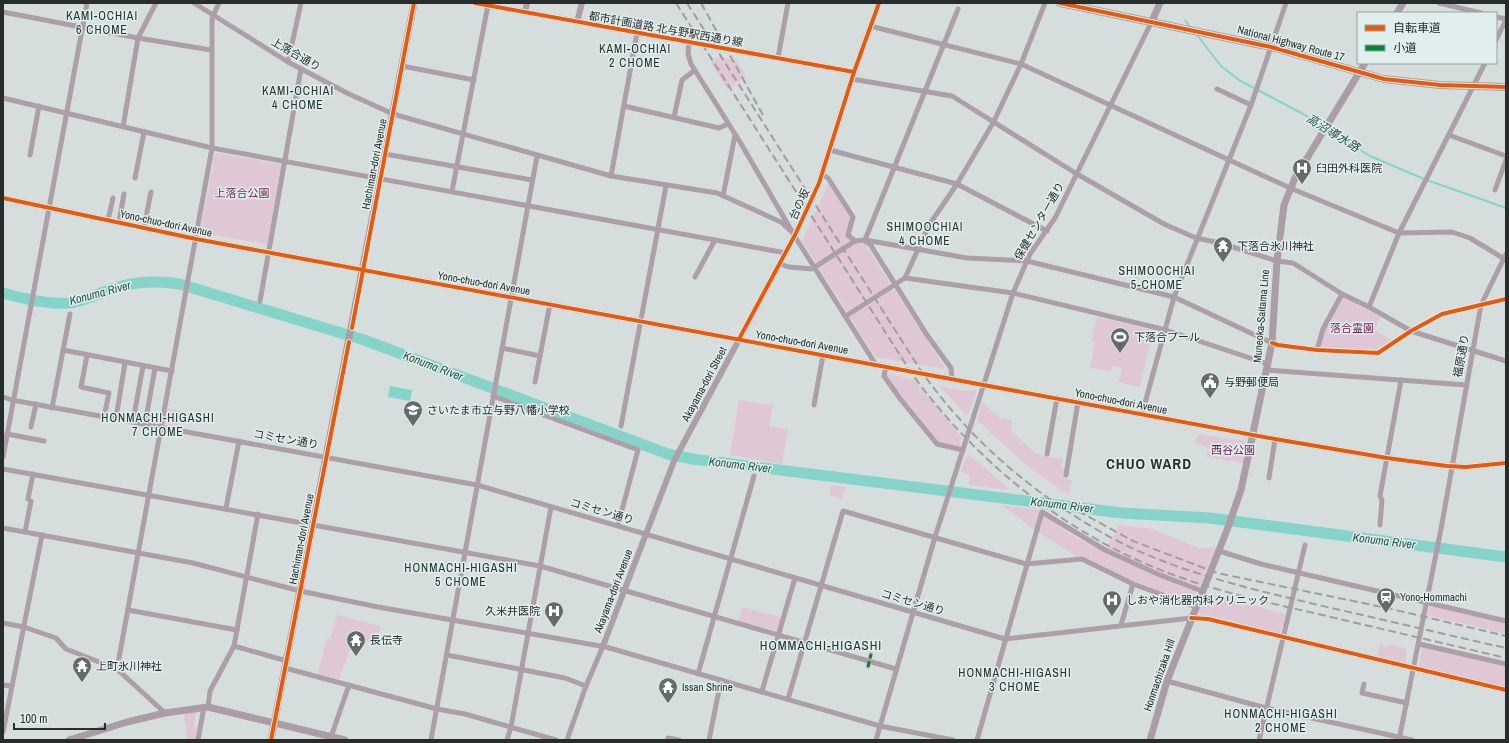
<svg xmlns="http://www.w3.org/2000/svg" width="1509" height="743" viewBox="0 0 1509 743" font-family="'Archivo Narrow','Noto Sans JP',sans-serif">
  <rect width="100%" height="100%" fill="#d6dedd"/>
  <g fill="#e0c7d6">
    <path d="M719 57 737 61 746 77 727 89 711 63Z"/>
    <path d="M215 153 282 164 267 244 200 233Z"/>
    <path d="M829 182 850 216 851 221 846 236 853 243 865 244 889 281 892 290 896 292 946 369 875 357 802 241Z"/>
    <path d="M1344 297 1381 317 1374 330 1391 339 1377 350 1355 351 1321 347 1320 345 1324 329Z"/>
    <path d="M1097 317 1153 330 1140 387 1119 382 1122 368 1112 366 1111 371 1090 368 1095 342 1091 340Z"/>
    <path d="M886 374 913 379 962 437 959 447 939 443 918 420 886 377Z"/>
    <path d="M940 386 967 391 976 390V395L967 416Z"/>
    <path d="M739 400 773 405 769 426 788 429 782 464 730 455Z"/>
    <path d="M982 402 1002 420V418L1012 420 1011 431 1036 454 1063 459 1061 468 1065 469 1064 478 1072 480 1069 496 1026 465 977 420Z"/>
    <path d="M168 408 181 411 178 427 165 424Z"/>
    <path d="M1198 434 1227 439 1245 440 1247 444 1243 463 1207 457V451L1210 452V448L1196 443Z"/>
    <path d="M970 455 1009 489 1010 490 968 485 970 476 961 471 965 457Z"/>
    <path d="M831 485 846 487 842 499 829 495Z"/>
    <path d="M1001 505 1041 510 1035 530Z"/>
    <path d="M1046 516 1070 534 1104 552 1119 525 1153 529 1201 549 1216 547 1192 604 1159 593 1077 557 1038 532 1043 517Z"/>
    <path d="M1205 593 1286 614 1280 633 1199 613Z"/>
    <path d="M1430 605 1506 623V634L1427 615Z"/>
    <path d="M743 607 780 617 781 619 777 631 738 621Z"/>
    <path d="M337 615 381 626 375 644 355 638 339 679 318 674 327 639H330Z"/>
    <path d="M1380 642 1385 647 1392 644 1406 649V663L1377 657Z"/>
    <path d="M1422 647 1506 666V687L1420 667 1419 665Z"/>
    <path d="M196 711 194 727 199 728 197 740H187L184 713Z"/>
  </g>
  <path fill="#86d4c9" d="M390 386 412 390 410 401 388 397Z"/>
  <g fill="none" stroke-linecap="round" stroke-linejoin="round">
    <g stroke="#86d4c9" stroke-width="2">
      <path d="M1185 20 1190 27"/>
      <path d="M1197 35 1221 66 1239 80 1305 115 1370 156 1424 179 1506 208"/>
    </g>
    <path stroke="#86d4c9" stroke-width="11" d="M3 293C24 299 48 305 70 303 88 300 105 290 122 286 142 281 161 281 180 284L364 340 668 454 692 459 1122 513 1210 518 1506 557"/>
    <path stroke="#ac9fa7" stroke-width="3.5" d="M868 667 871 654"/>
    <g stroke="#ac9fa7" stroke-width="5">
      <path d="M194 3 288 62 347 93 393 114 611 176 717 193 781 222 795 235"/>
      <path d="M1439 3 1481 13"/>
      <path d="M3 12 138 38 211 50"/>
      <path d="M1496 17 1506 19"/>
      <path d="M870 26 1021 64 1290 188 1399 233 1452 232 1470 238 1506 260"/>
      <path d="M1496 40 1506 20"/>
      <path d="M689 42 688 54 691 64 740 142 797 240 876 365"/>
      <path d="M778 58 788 3"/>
      <path d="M288 62 301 3"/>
      <path d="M402 66 474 80"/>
      <path d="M852 79 952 96 1077 174 1164 224 1196 238 1220 243 1277 261 1293 263 1342 294 1369 307 1411 331 1506 361"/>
      <path d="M1217 89 1251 105"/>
      <path d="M3 98 212 148 786 253"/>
      <path d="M624 106 719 128 728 124"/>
      <path d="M674 117 682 80 695 70"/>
      <path d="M123 127 138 38 156 3"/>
      <path d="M1449 135 1506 156"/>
      <path d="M830 150 957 184 1047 231"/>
      <path d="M385 154 532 180"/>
      <path d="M30 155 39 106"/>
      <path d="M822 174 828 178 853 217 848 235 855 241 865 240 967 258 1027 261 1174 297 1272 343"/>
      <path d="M611 176 637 33"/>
      <path d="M135 178 144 132"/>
      <path d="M1495 190 1506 160"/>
      <path d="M452 191 488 5"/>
      <path d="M723 196 735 135"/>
      <path d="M108 220 113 198"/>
      <path d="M119 222 124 194"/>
      <path d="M144 227 151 192"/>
      <path d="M865 240 958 9"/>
      <path d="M865 241 870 244 927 335 951 368 952 379"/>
      <path d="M780 264 789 267 812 269 855 241"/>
      <path d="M695 277 715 240"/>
      <path d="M905 278 1013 293 1166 330 1268 364"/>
      <path d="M1342 294 1323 329 1317 350 1378 353 1411 331 1442 314 1506 299"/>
      <path d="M260 301 301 69"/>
      <path d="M1369 307 1399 233 1485 63"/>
      <path d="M846 316 905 278 929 225 957 184 993 123 1021 64 1045 3"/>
      <path d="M502 348 540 356"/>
      <path d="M63 350 172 371"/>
      <path d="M87 355 81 387 109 393 104 417"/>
      <path d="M886 367 884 376 901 400 937 444 963 450"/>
      <path d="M1267 370 1466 385"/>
      <path d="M535 382 550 304"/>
      <path d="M493 396 638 450 618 525"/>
      <path d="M3 397 12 400 477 485 1005 639 1191 618"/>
      <path d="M814 405 823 355"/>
      <path d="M52 408 70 314"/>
      <path d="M1142 414 1174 297 1251 105 1286 3"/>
      <path d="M116 418 125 363"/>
      <path d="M133 421 143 366"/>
      <path d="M145 424 155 368"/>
      <path d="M621 426 666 186"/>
      <path d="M31 427 36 404"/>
      <path d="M7 434 44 441"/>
      <path d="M1047 454 1057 398"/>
      <path d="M3 457 87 3"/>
      <path d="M3 469 540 566 896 669"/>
      <path d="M1066 475 1078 402"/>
      <path d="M1269 478 1275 439"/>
      <path d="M28 499 33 474"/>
      <path d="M226 508 239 441"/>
      <path d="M1380 525 1382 500 1380 496 1401 380"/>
      <path d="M3 528 193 563 300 591 378 607 606 647 880 726 953 740"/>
      <path d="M25 532 31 501"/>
      <path d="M1219 551 1261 564 1506 621"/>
      <path d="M128 610 237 630"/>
      <path d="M3 623 24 627 56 638 66 649 117 669 165 713"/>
      <path d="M1121 625 1133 584"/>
      <path d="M1419 644 1506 664"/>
      <path d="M234 646 287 661"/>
      <path d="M447 655 565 678 586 686"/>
      <path d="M285 668 437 709 465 714 556 740"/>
      <path d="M117 669 212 148V18L219 3"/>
      <path d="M698 674 754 476"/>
      <path d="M1167 681 1266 708 1412 740"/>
      <path d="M1364 684 1362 693 1407 703"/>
      <path d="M3 685 12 686 42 535"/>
      <path d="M762 691 795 578"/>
      <path d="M788 699 843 511 1026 564 1082 559 1133 584 1196 607"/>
      <path d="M208 707 210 691 234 646 258 514"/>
      <path d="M3 732 12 686"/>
      <path d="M331 737 349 685"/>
      <path d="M668 738 679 740"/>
      <path d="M198 740 204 707"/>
      <path d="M431 740 537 156"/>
      <path d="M507 740 511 727 551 507"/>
      <path d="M567 740 586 686 603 646"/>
      <path d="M709 740 721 680"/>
      <path d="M876 740 935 537 1013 293 1030 254 1055 218 1152 21"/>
      <path d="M977 740 1042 512 1105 550 1160 575 1202 591"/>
      <path d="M1259 740 1305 545"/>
      <path d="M1399 740 1441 529 1481 305 1506 254"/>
    </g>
    <g stroke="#ac9fa7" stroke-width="6">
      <path d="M475 3 854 72"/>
      <path d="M525 12 527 3"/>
      <path d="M577 22 582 3"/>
      <path d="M3 198 196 239 1275 439 1387 458 1447 466 1466 467 1506 463"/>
      <path d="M1272 343 1278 345 1317 350"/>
      <path d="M1191 618 1208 619 1506 690"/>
      <path d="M603 646 674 461 795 235 819 183 854 72 879 3"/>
    </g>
    <g stroke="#aa9da5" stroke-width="7">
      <path d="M1397 13 1403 3"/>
      <path d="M1152 21 1160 3"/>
      <path d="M69 740 127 722 165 713 208 707 345 740"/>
      <path d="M271 740 414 3"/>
      <path d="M1150 740 1167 681 1227 530 1241 490 1272 343 1277 261 1284 205 1295 178 1365 63"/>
    </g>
    <path stroke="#aba0a8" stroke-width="8" d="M1060 3 1271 47 1384 79 1440 85 1506 87"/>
    <g stroke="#a19ea2" stroke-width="2" stroke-dasharray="8 4" stroke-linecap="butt">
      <path d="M676 3 912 374C972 456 1051 522 1144 563 1198 587 1256 600 1314 613 1378 628 1442 643 1506 658"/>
      <path d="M687 3 923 374C934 388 944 402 956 415 997 462 1047 501 1101 532 1167 570 1244 587 1318 605 1381 619 1443 634 1506 648"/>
      <path d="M701 3 764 117"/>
      <path d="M1078 511 1133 541 1217 573 1387 608 1506 636"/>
    </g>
    <path stroke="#00873e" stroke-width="3" stroke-dasharray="6 3" stroke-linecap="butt" d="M868 667 871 654"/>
    <g stroke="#e0efed" stroke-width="6">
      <g id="cycleway">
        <path d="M475 3 854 72"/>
        <path d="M1060 3 1271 47 1384 79 1440 85 1506 87"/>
        <path d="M3 198 196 239 1275 439 1387 458 1447 466 1466 467 1506 463"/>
        <path d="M352 328 414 3"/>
        <path d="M739 339 795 235 819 183 854 72 879 3"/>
        <path d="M1272 343 1278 345 1317 350 1378 353 1411 331 1442 314 1506 299"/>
        <path d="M1191 618 1208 619 1506 690"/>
        <path d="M271 740 349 342"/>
      </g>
    </g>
    <use href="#cycleway" stroke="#e8590c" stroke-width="4"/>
  </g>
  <defs>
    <g id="hospital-pin" transform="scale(1)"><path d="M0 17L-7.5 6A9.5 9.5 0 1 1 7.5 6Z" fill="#646b6a" stroke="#e0efed"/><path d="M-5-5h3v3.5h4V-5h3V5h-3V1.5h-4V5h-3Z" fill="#fff"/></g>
    <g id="temple-pin" transform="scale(1)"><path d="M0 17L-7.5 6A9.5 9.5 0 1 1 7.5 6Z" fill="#646b6a" stroke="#e0efed"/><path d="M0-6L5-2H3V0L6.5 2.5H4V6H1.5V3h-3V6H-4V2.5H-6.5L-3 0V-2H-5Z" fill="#fff"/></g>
    <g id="stadium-pin" transform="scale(1)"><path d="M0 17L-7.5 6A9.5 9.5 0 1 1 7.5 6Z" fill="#646b6a" stroke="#e0efed"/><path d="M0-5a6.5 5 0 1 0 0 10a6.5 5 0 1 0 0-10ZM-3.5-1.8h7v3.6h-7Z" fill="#fff"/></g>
    <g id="civic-pin" transform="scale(1)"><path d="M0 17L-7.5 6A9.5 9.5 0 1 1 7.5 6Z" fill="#646b6a" stroke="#e0efed"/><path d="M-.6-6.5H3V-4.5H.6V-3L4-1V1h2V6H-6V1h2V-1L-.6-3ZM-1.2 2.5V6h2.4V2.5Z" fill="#fff"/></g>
    <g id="school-pin" transform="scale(1)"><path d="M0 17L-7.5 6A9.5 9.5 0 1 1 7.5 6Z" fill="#646b6a" stroke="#e0efed"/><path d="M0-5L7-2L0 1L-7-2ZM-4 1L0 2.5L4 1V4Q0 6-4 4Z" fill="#fff"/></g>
    <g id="station-pin" transform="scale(1)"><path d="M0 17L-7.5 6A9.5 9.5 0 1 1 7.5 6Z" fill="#646b6a" stroke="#e0efed"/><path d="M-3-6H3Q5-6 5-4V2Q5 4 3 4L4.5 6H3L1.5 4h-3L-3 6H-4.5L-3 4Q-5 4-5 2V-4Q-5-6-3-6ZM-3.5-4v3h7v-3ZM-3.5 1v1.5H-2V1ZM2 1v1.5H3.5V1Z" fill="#fff"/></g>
  </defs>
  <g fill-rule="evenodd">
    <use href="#hospital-pin" x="1302" y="168"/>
    <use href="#temple-pin" x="1223" y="246"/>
    <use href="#stadium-pin" x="1120" y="337"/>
    <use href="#civic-pin" x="1210" y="382"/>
    <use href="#school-pin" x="413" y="410"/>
    <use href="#station-pin" x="1386" y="597"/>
    <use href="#hospital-pin" x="1112" y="600"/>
    <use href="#hospital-pin" x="554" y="611"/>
    <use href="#temple-pin" x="356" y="640"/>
    <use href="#temple-pin" x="82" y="666"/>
    <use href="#temple-pin" x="668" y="687"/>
  </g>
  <g text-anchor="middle" stroke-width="3" stroke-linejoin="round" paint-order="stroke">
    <g font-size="11" fill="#272d2c" stroke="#e0efed">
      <text transform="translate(666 29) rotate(10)" y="4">都市計画道路 北与野駅西通り線</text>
      <text transform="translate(1291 43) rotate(15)" y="4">National Highway Route 17</text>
      <text transform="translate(296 54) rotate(30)" y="4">上落合通り</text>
      <text transform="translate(374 164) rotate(-79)" y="4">Hachiman-dori Avenue</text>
      <text transform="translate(799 204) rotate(-65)" y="4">台の坂</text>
      <text transform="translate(1039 221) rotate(-60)" y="4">保健センター通り</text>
      <text transform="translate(166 223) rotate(12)" y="4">Yono-chuo-dori Avenue</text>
      <text transform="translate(484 283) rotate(10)" y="4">Yono-chuo-dori Avenue</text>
      <text transform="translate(1261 316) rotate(-85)" y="4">Muneoka-Saitama Line</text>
      <text transform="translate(802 342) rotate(10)" y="4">Yono-chuo-dori Avenue</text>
      <text transform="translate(1461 356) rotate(-80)" y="4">福原通り</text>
      <text transform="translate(704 384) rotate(-62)" y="4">Akayama-dori Street</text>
      <text transform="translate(1121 401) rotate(11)" y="4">Yono-chuo-dori Avenue</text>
      <text transform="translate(286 439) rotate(10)" y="4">コミセン通り</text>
      <text transform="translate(602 511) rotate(16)" y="4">コミセン通り</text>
      <text transform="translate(301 539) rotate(-79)" y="4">Hachiman-dori Avenue</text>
      <text transform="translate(613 591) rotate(-69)" y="4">Akayama-dori Avenue</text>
      <text transform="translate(913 602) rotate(16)" y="4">コミセン通り</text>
      <text transform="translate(1159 675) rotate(-71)" y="4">Honmachizaka Hill</text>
    </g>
    <g font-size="11" fill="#272d2c" stroke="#e0efed" text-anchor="start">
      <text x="1316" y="172">臼田外科医院</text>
      <text x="1237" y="250">下落合氷川神社</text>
      <text x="1134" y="341">下落合プール</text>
      <text x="1224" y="386">与野郵便局</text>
      <text x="427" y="414">さいたま市立与野八幡小学校</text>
      <text x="1400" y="601">Yono-Hommachi</text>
      <text x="1126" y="604">しおや消化器内科クリニック</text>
      <text x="540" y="615" text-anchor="end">久米井医院</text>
      <text x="370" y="644">長伝寺</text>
      <text x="96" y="670">上町氷川神社</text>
      <text x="682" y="691">Issan Shrine</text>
    </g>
    <g font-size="11" fill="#731d53" stroke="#e0efed">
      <text x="242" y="197">上落合公園</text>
      <text x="1352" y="332">落合霊園</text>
      <text x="1233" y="454">西谷公園</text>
    </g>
    <g font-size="12" letter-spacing="1" fill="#25312f" stroke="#e0efed">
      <text x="102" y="20">KAMI-OCHIAI<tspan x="102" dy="14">6 CHOME</tspan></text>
      <text x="635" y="53">KAMI-OCHIAI<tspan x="635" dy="14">2 CHOME</tspan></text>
      <text x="298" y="95">KAMI-OCHIAI<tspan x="298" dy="14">4 CHOME</tspan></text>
      <text x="925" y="231">SHIMOOCHIAI<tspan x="925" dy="14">4 CHOME</tspan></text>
      <text x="1157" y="275">SHIMOOCHIAI<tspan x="1157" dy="14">5-CHOME</tspan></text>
      <text x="158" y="422">HONMACHI-HIGASHI<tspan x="158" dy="14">7 CHOME</tspan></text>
      <text x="461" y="572">HONMACHI-HIGASHI<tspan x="461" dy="14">5 CHOME</tspan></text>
      <text x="1015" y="677">HONMACHI-HIGASHI<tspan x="1015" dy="14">3 CHOME</tspan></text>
      <text x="1281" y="718">HONMACHI-HIGASHI<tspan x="1281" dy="14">2 CHOME</tspan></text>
    </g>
    <g font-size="12" font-style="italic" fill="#24544e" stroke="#e0efed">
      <text transform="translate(1333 133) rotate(32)" y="4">高沼導水路</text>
      <text transform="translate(100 293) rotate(-15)" y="4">Konuma River</text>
      <text transform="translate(433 366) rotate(21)" y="4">Konuma River</text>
      <text transform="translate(740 465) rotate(7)" y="4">Konuma River</text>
      <text transform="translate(1062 505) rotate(7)" y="4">Konuma River</text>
      <text transform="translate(1384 541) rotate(7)" y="4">Konuma River</text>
    </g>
    <g font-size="13" letter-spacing="1" fill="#25312f" stroke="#e0efed">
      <text x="821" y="650">HOMMACHI-HIGASHI</text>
    </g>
    <g font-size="15" font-weight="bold" letter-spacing="1" fill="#25312f" stroke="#e0efed">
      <text x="1149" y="469">CHUO WARD</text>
    </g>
  </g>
  <rect width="1509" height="743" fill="none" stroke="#272d2c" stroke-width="8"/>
  <rect x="1357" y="12" width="140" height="52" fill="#e0efed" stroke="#96a1a0"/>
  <rect x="1365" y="25" width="20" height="6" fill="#e8590c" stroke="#96a1a0"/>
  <text x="1393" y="32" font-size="12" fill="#272d2c">自転車道</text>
  <rect x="1365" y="45" width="20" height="6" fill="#00873e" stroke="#96a1a0"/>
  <text x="1393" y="52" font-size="12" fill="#272d2c">小道</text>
  <path d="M14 723v6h91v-6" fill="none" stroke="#272d2c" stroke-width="2"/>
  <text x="20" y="723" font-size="12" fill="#272d2c" stroke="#e0efed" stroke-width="3" paint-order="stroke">100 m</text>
</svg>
